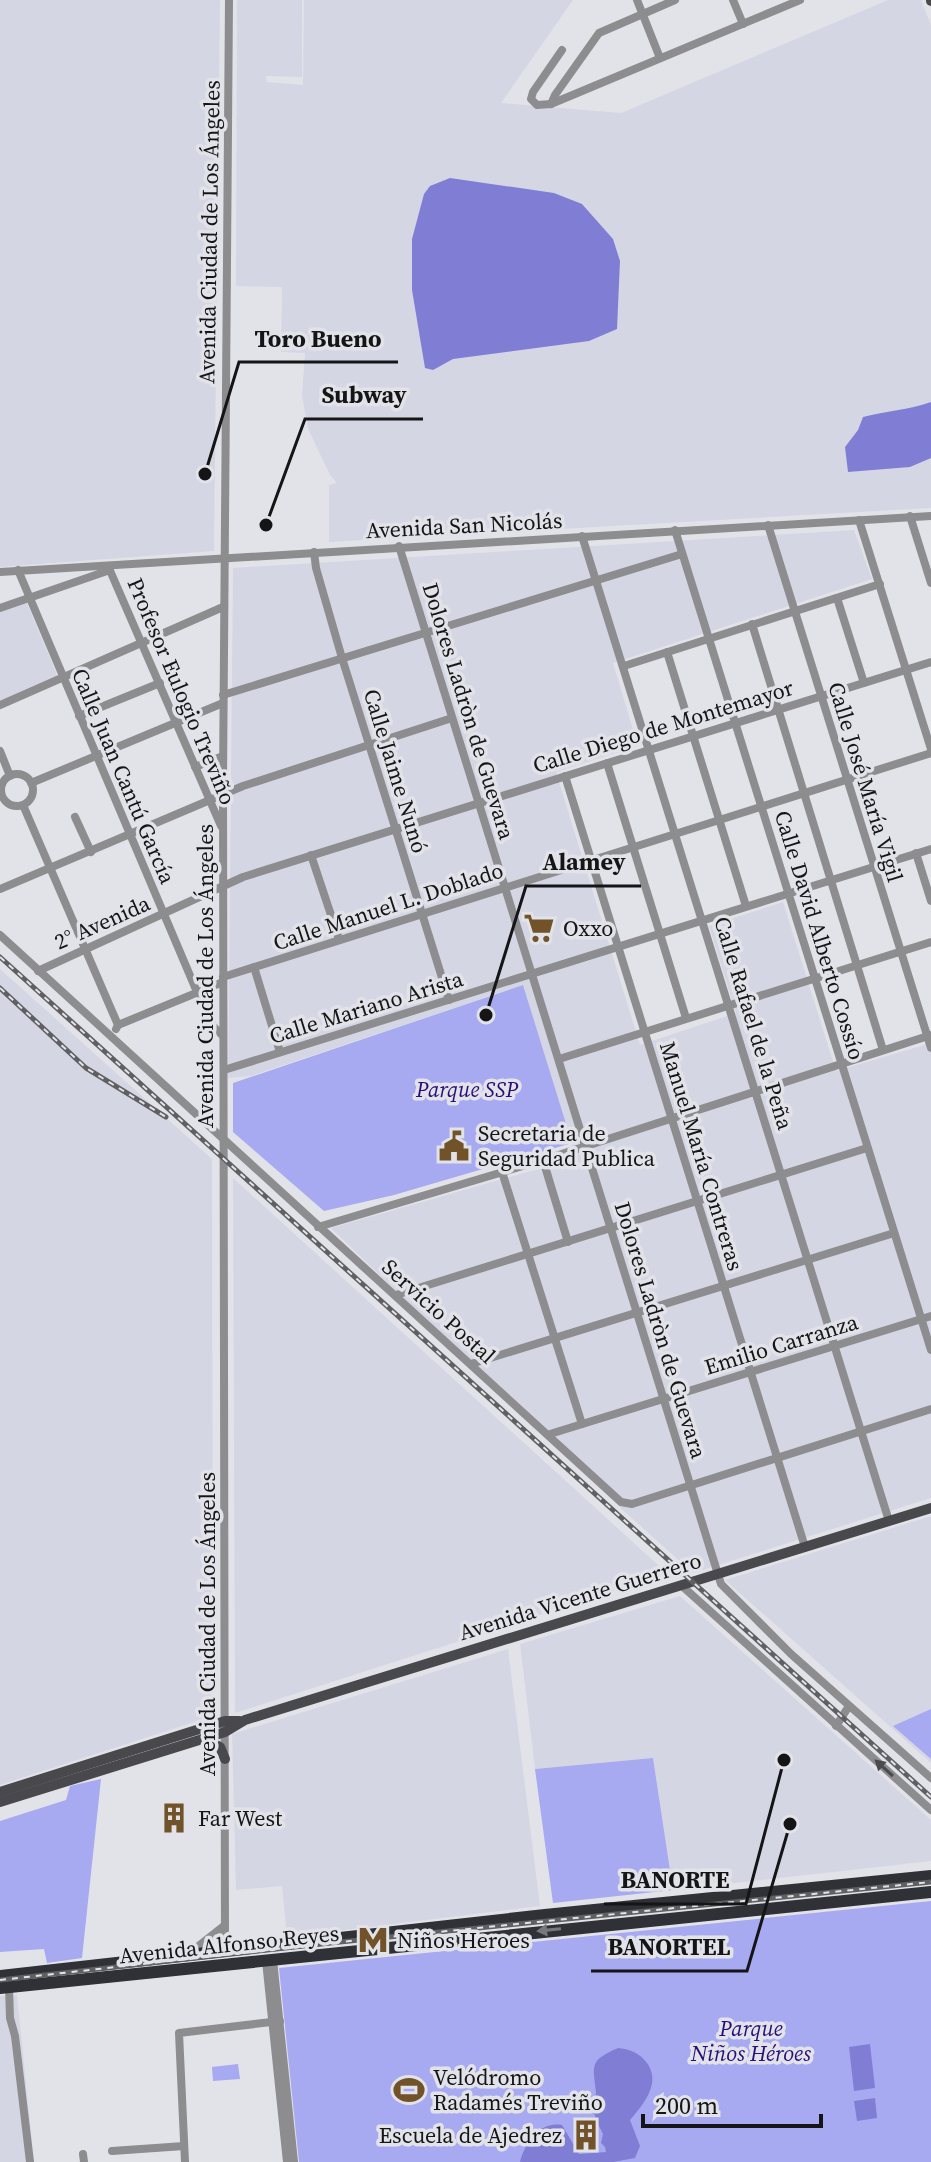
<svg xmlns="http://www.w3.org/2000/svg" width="931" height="2162" viewBox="0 0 931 2162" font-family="'Source Serif 4',serif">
  <rect width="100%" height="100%" fill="#e2e3e9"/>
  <g fill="#d5d6e4">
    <path d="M0 0H220L214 551 0 567Z"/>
    <path d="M237 0H302V77L266 76 267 82 303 85 304 0H573L501 103 621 113 888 0H921L931 25V508L329 542V485L337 483 330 475 308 429 302 395 305 353 281 352 282 287 236 286Z"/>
    <path d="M854 530 872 579 613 663 638 746 556 772 640 1045 736 1013 709 926 783 902 836 1071 931 1043V1498L693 1573 626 1513 331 1228 576 1158 523 985 251 1076 228 1078 233 568Z"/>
    <path d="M26 601 58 677 0 701V610Z"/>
    <path d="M0 969 212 1159 213 1716 0 1785Z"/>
    <path d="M233 1178 668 1574 235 1713Z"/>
    <path d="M931 1516V1763L725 1580Z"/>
    <path d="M680 1596 931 1820V1861L673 1890 653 1758 535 1769 520 1644Z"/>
    <path d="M508 1649 540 1906 287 1937 282 1886 236 1890 232 1734Z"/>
    <path d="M17 1995 34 2162H0V1996Z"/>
  </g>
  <g fill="#a7a9f1">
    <path d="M523 985 572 1143 394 1195 324 1211 233 1132V1083Z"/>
    <path d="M931 1709V1759L893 1726Z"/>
    <path d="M653 1758 673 1890 553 1903 535 1769Z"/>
    <path d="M101 1779 82 1958 47 1963 44 1949 0 1952V1821L66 1800 70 1786Z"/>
    <path d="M931 1901V2162H299L279 1968Z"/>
    <path d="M238 2064 240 2079 213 2081 212 2067Z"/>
  </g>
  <g fill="#7f7ed4">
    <path d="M450 178 554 193 582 204 613 239 620 261 617 329 589 341 453 359 433 370 425 368 412 290V239L424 194 430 186Z"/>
    <path d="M931 402V458L910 467 848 472 845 447 858 430 863 417C886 411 908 410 931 402Z"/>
    <path d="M870 2044 875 2088 854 2091 849 2047Z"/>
    <path d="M618 2048C640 2049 661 2069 649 2093 645 2102 637 2112 630 2120L640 2146 635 2158 613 2162H520C525 2143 539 2121 562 2125L579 2154 606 2152 605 2147 601 2143 603 2134C598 2124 593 2116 594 2104 594 2100 596 2096 596 2092 593 2064 589 2061 618 2048Z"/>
    <path d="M875 2098 877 2118 857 2121 854 2101Z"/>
  </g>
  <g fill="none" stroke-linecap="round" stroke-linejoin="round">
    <g stroke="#8d8d90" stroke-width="8">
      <path d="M637 0 660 58"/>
      <path d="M733 0 743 24"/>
      <path d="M562 50 533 92 531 99 537 105 551 104 800 0"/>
      <path d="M551 104 555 95 599 33 675 0"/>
      <path d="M910 516 931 583"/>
      <path d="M859 520 931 749"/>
      <path d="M768 525 931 1048"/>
      <path d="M675 530 931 1350"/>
      <path d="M582 536 889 1521"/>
      <path d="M399 546 721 1584 791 1654 931 1778"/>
      <path d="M314 552 316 568 342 658 449 1000"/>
      <path d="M108 566 221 826"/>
      <path d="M18 570 197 992 213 1026 223 1036"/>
      <path d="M0 572 931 516"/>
      <path d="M837 598 864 683"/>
      <path d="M0 608 110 570"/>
      <path d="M752 624 883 1050"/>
      <path d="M667 652 746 906"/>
      <path d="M624 666 880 584"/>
      <path d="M223 695 682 554"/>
      <path d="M0 705 223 607"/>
      <path d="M79 716 160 683"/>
      <path d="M0 751 10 776"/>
      <path d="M607 763 686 1018"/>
      <path d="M195 767 223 756"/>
      <circle cx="17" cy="790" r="16"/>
      <path d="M565 776 805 1547"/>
      <path d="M31 783 223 703"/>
      <path d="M23 805 118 1025"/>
      <path d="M75 817 91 852"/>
      <path d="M916 853 931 901"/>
      <path d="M311 855 339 939"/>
      <path d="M0 889 243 786 452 718"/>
      <path d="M0 935 621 1502 632 1504 931 1409"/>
      <path d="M254 967 280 1052"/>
      <path d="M38 971 243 877 931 662"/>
      <path d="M223 977 931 753"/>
      <path d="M116 1029 118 1025 223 982"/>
      <path d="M559 1059 931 942"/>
      <path d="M224 1070 931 849"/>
      <path d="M543 1160 568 1242"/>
      <path d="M502 1172 582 1424"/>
      <path d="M318 1227 543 1160 931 1035"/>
      <path d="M396 1295 867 1148"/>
      <path d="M471 1364 894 1233"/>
      <path d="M550 1434 931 1316"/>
      <path d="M681 1585 931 1810"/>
      <path d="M836 1726 849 1706"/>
      <path d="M191 1952 224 1926"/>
      <path d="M225 1952 223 781 229 0"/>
      <path d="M273 1960 294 2162"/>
      <path d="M266 1961 287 2162"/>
      <path d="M9 1987 10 2018 15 2036 30 2162"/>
      <path d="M112 2151 184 2146"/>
      <path d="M83 2154 84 2162"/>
      <path d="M185 2162 179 2033 280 2021"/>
    </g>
    <g stroke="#48484d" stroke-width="10">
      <path d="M931 0V1"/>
      <path d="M204 1738 220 1747 225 1759"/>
      <path d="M0 1792 225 1721H239"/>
      <path d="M0 1802 225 1732 245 1720 931 1508"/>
    </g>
    <g stroke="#303136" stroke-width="12">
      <path d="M0 1976 545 1915 931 1876"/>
      <path d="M0 1988 931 1892"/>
    </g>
    <g stroke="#606063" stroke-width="5">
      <g id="rail">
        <path d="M0 957 931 1797"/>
        <path d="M0 988 86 1068 166 1117"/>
        <path d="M0 1980 330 1943 931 1882"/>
      </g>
    </g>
    <use href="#rail" stroke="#e2e3e9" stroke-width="2" stroke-dasharray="6" stroke-linecap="butt"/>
  </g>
  <defs><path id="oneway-solid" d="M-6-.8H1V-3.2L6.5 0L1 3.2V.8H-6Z" transform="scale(2)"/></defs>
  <use fill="#4b4b4d" href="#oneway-solid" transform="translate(884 1768) rotate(-138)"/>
  <use fill="#77787e" href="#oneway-solid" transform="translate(549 1930) rotate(174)"/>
  <defs>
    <g id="supermarket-bare" transform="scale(2.4)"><path d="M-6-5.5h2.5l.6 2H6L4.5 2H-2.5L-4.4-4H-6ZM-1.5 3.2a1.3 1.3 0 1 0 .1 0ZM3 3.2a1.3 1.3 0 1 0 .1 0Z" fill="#725228" stroke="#e2e3e9" stroke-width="2.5" paint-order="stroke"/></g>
    <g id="civic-bare" transform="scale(2.4)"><path d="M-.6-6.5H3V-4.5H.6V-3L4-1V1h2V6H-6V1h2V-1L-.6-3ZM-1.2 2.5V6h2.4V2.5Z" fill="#725228" stroke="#e2e3e9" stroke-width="2.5" paint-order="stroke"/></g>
    <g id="building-bare" transform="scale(2.4)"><path d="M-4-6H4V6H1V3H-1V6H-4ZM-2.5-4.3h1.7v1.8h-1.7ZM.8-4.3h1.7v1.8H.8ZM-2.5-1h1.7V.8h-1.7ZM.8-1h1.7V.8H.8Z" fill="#725228" stroke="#e2e3e9" stroke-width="2.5" paint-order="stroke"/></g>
    <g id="metro-bare" transform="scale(2.4)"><path d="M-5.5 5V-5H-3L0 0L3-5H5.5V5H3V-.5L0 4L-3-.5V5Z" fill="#725228" stroke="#e2e3e9" stroke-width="2.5" paint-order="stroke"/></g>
    <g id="stadium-bare" transform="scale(2.4)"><path d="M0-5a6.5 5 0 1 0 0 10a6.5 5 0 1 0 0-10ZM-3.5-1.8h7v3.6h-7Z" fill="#725228" stroke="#e2e3e9" stroke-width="2.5" paint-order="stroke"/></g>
  </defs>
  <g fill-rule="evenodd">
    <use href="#supermarket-bare" x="539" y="928"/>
    <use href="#civic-bare" x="454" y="1146"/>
    <use href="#building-bare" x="174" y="1818"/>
    <use href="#metro-bare" x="373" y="1940"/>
    <use href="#stadium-bare" x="409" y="2090"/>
    <use href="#building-bare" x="586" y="2135"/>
  </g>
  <g text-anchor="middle" stroke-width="7" stroke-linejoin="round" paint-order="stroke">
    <g font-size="22" fill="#151517" stroke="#e2e3e9">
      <text transform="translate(209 232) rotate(-89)" y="8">Avenida Ciudad de Los Ángeles</text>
      <text transform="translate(464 525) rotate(-3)" y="8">Avenida San Nicolás</text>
      <text transform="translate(182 691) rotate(67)" y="8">Profesor Eulogio Treviño</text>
      <text transform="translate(469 711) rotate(73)" y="8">Dolores Ladròn de Guevara</text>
      <text transform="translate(663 726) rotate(-17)" y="8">Calle Diego de Montemayor</text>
      <text transform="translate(396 771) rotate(73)" y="8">Calle Jaime Nunó</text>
      <text transform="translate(124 776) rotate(67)" y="8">Calle Juan Cantú García</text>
      <text transform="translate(866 782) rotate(73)" y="8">Calle José María Vigil</text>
      <text transform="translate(388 906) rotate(-18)" y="8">Calle Manuel L. Doblado</text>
      <text transform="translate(102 922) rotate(-24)" y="8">2° Avenida</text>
      <text transform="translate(820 935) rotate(73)" y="8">Calle David Alberto Cossío</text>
      <text transform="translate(205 976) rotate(-90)" y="8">Avenida Ciudad de Los Ángeles</text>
      <text transform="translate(366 1007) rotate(-17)" y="8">Calle Mariano Arista</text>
      <text transform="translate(754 1023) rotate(73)" y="8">Calle Rafael de la Peña</text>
      <text transform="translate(702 1156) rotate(73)" y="8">Manuel María Contreras</text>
      <text transform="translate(439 1311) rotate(42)" y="8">Servicio Postal</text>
      <text transform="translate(661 1330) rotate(73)" y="8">Dolores Ladròn de Guevara</text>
      <text transform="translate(781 1344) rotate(-17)" y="8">Emilio Carranza</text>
      <text transform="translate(580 1596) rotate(-17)" y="8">Avenida Vicente Guerrero</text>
      <text transform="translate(207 1624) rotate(-90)" y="8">Avenida Ciudad de Los Ángeles</text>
      <text transform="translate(229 1944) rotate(-6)" y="8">Avenida Alfonso Reyes</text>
    </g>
    <g font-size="22" fill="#151517" stroke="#e2e3e9" text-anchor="start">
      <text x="563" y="936">Oxxo</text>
      <text x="478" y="1141">Secretaria de<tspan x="478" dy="25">Seguridad Publica</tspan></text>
      <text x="198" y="1826">Far West</text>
      <text x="397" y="1948">Niños Heroes</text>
      <text x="433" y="2085">Velódromo<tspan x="433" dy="25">Radamés Treviño</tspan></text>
      <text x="562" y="2143" text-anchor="end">Escuela de Ajedrez</text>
    </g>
    <g font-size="22" font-style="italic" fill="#290e77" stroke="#e2e3e9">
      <text x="467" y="1097">Parque SSP</text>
      <text x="751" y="2036">Parque<tspan x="751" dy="25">Niños Héroes</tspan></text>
    </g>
  </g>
  <path fill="none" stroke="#151517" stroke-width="3" d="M205 474L239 362H398M266 525L305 419H423M486 1015L526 886H641M784 1760L746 1904H604M790 1824L747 1971H591"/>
  <g fill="#151517" stroke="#e2e3e9" stroke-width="3">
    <circle cx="205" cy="474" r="8"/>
    <circle cx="266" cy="525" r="8"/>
    <circle cx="486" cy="1015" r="8"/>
    <circle cx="784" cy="1760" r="8"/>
    <circle cx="790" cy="1824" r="8"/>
  </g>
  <g font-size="24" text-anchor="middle" font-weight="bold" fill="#151517" stroke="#e2e3e9" stroke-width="7" stroke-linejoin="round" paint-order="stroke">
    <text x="318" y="347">Toro Bueno</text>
    <text x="364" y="403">Subway</text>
    <text x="584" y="870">Alamey</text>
    <text x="675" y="1888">BANORTE</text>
    <text x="669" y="1955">BANORTEL</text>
  </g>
  <path d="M643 2114v12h178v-12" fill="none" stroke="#151517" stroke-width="4"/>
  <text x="655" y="2114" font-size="24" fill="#151517" stroke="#e2e3e9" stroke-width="6" paint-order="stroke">200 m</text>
</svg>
